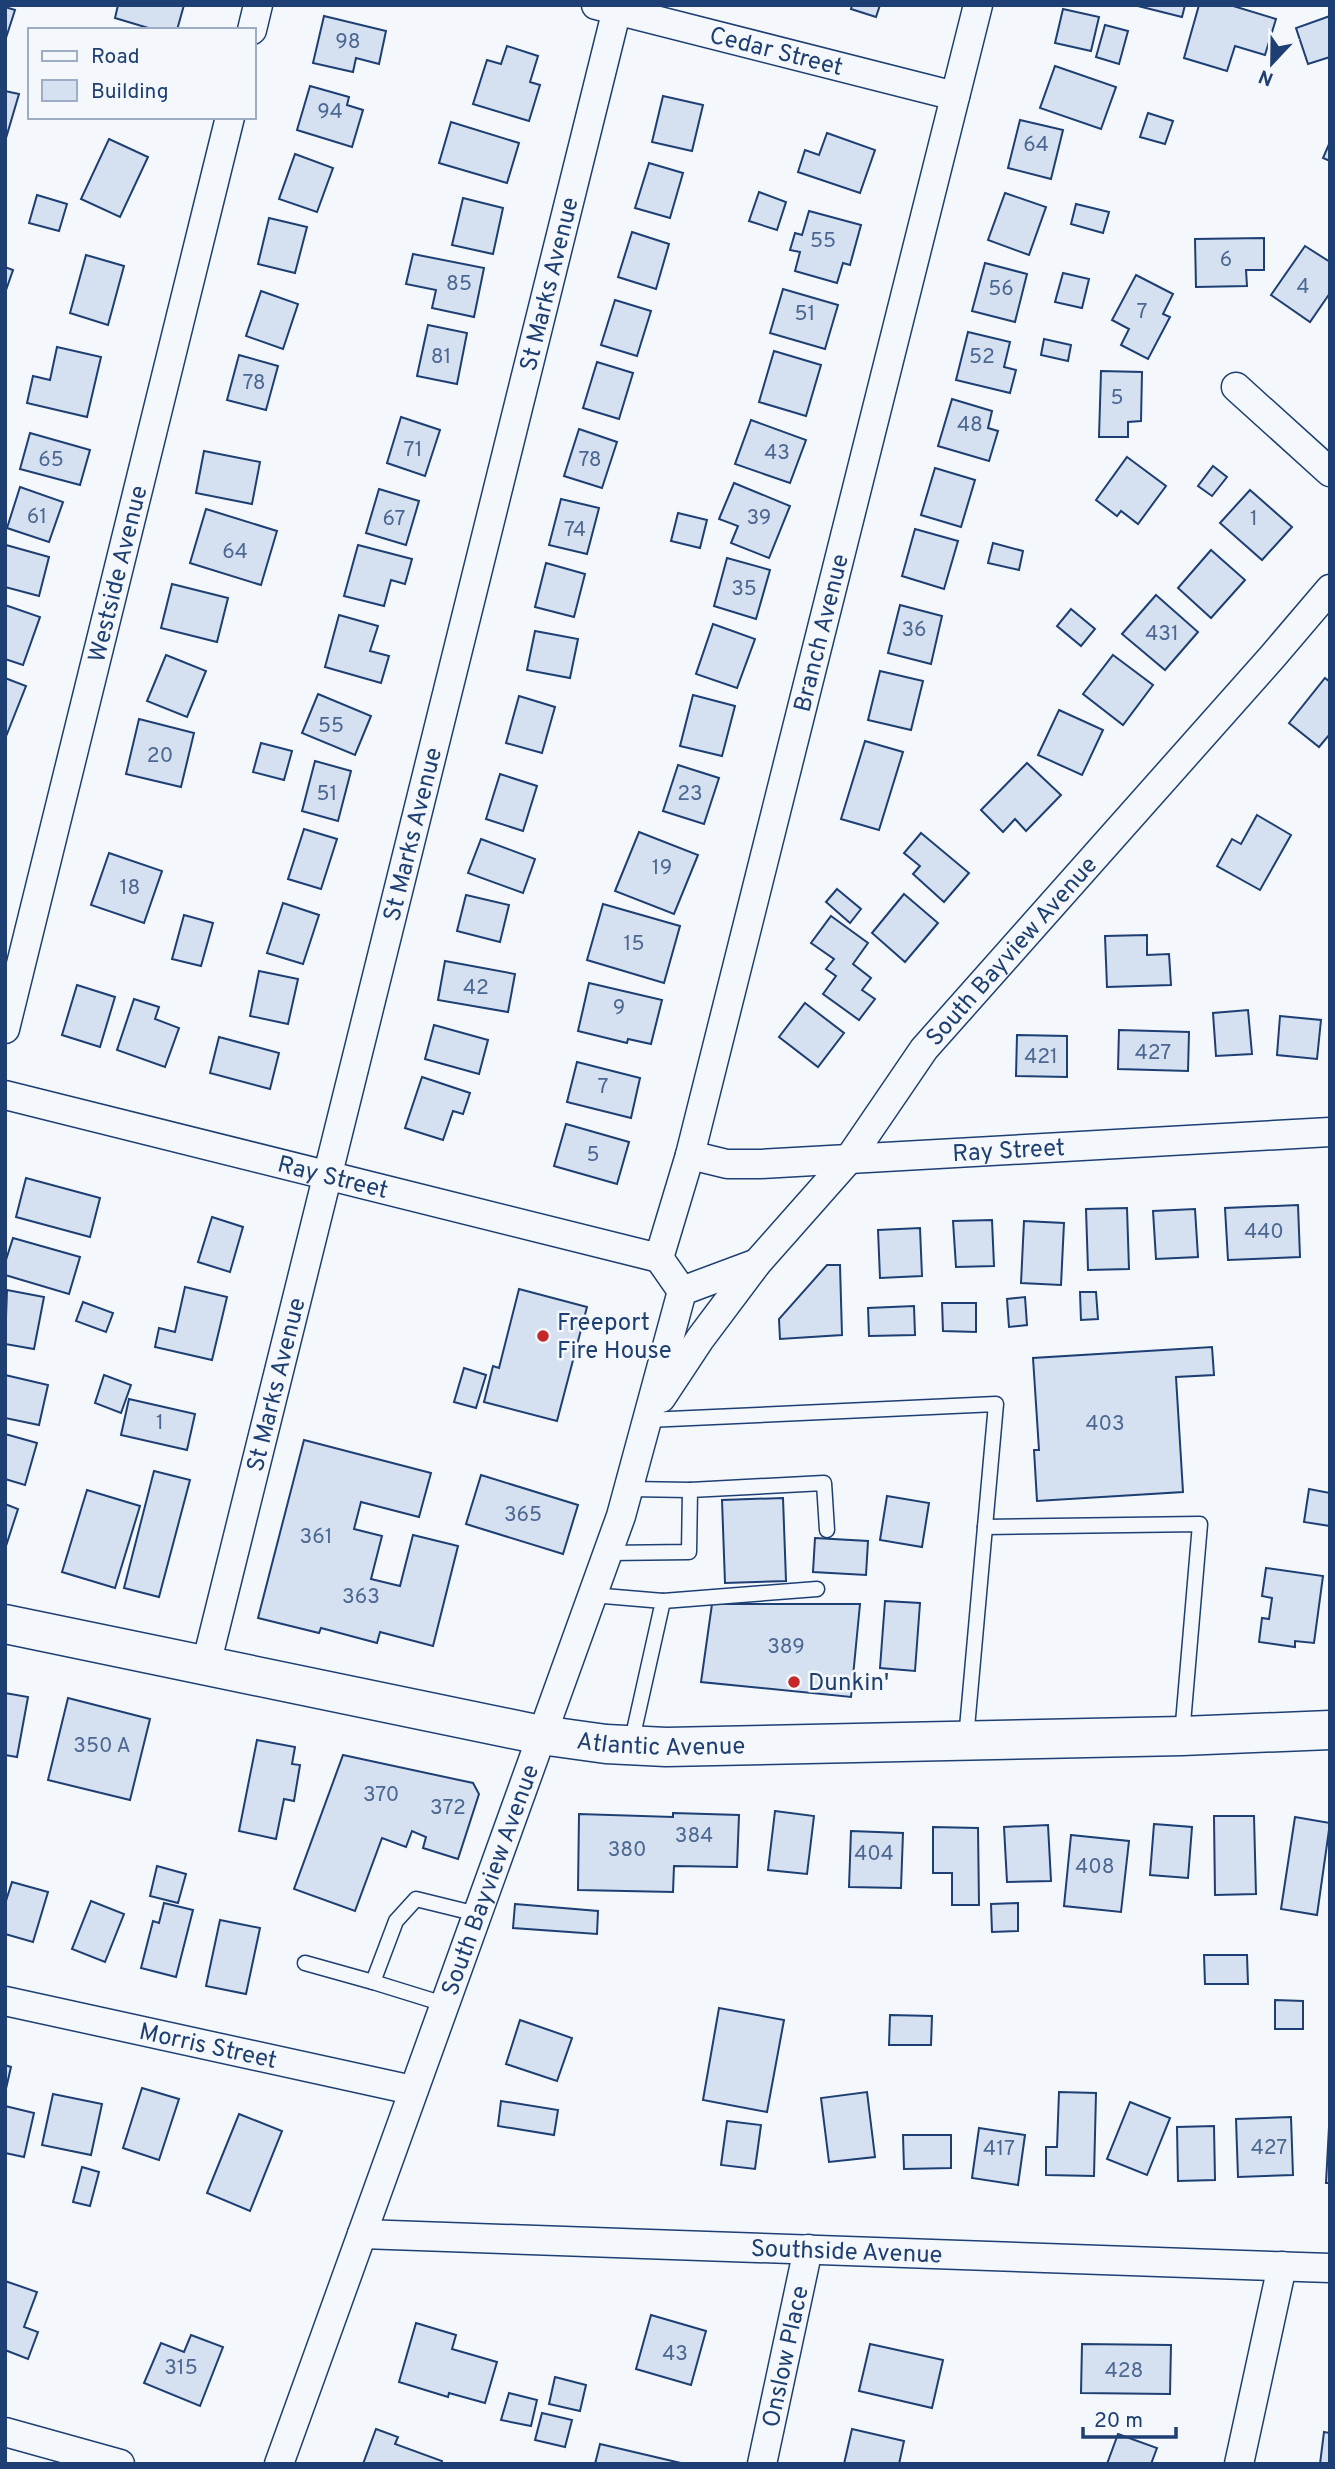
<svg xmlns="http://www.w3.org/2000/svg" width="1335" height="2469" viewBox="0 0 1335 2469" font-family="Overpass,sans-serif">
  <rect width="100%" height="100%" fill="#f4f7fb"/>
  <g fill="#d5e0f0" stroke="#1d3f73" stroke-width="2">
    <path d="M118 5H184L177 30H155L115 18Z"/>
    <path d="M852 5H880L876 17 851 9Z"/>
    <path d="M1134 5H1185L1182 17Z"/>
    <path d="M1199 5H1230L1276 19 1265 55 1235 46 1227 71 1184 58Z"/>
    <path d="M5 7 15 10 5 41Z"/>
    <path d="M1063 9 1099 17 1091 51 1055 43Z"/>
    <path d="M324 16 386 31 379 64 356 58 353 72 313 63Z"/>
    <path d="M1330 16V57L1308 64 1296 28Z"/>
    <path d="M1105 25 1128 31 1119 64 1096 57Z"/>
    <path d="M507 46 538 56 530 82 540 85 529 121 473 104 487 60 501 64Z"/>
    <path d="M1055 66 1116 87 1101 129 1040 108Z"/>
    <path d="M310 86 349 97 347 105 363 110 352 147 297 130Z"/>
    <path d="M5 91 19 94 6 138 5 137Z"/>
    <path d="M663 96 703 105 692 151 652 142Z"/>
    <path d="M1148 113 1173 121 1165 144 1140 137Z"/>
    <path d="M1020 120 1063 130 1051 179 1008 168Z"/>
    <path d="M451 122 519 143 507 183 439 163Z"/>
    <path d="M827 133 875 150 860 193 798 172 805 150 819 155Z"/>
    <path d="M109 139 148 157 120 217 81 199Z"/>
    <path d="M1330 142V161L1323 158Z"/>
    <path d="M295 154 333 168 317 212 279 199Z"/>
    <path d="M649 163 683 173 670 218 635 208Z"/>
    <path d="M759 192 786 202 777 230 749 221Z"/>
    <path d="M1005 193 1046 207 1029 255 988 240Z"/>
    <path d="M37 195 67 204 59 231 29 223Z"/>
    <path d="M463 198 503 208 493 254 452 245Z"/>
    <path d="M1076 204 1109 212 1103 233 1071 224Z"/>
    <path d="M809 211 861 225 850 265 843 263 837 283 795 271 800 252 790 250 795 233 802 235Z"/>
    <path d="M269 218 307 227 295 273 258 264Z"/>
    <path d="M632 232 669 244 656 289 618 277Z"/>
    <path d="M1264 238V270H1246L1247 286 1196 287 1195 239Z"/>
    <path d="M1305 246 1330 262V293L1310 322 1271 295Z"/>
    <path d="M413 254 484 268 474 317 432 308 436 290 406 284Z"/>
    <path d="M86 255 124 266 108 325 70 313Z"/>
    <path d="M985 263 1027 274 1015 322 972 311Z"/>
    <path d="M5 267 13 270 5 293Z"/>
    <path d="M1063 273 1089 279 1082 308 1055 302Z"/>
    <path d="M1136 275 1173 294 1163 314 1170 317 1148 359 1121 345 1129 329 1112 320Z"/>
    <path d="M783 289 838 305 825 349 770 333Z"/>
    <path d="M261 291 298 304 283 349 246 336Z"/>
    <path d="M615 300 651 311 637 356 601 345Z"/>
    <path d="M428 325 467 333 457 384 417 376Z"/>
    <path d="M968 332 1010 342 1004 367 1016 370 1010 393 956 380Z"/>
    <path d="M1044 339 1071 345 1068 361 1041 355Z"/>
    <path d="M57 347 101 357 87 417 27 403 33 376 50 380Z"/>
    <path d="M774 351 821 365 806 416 759 402Z"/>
    <path d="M239 355 278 366 266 410 227 400Z"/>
    <path d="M597 362 633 373 619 419 583 408Z"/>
    <path d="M1101 371 1142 372 1141 421 1128 422V437H1099Z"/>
    <path d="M952 399 992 411 988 428 998 431 989 461 938 446Z"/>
    <path d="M401 417 440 430 425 476 387 463Z"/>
    <path d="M751 420 806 440 790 483 735 464Z"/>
    <path d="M579 429 617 442 602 488 564 476Z"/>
    <path d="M30 433 90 450 80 485 20 469Z"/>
    <path d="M204 451 260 462 252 504 196 493Z"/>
    <path d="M1127 457 1166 486 1138 524 1121 511 1117 516 1096 500Z"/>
    <path d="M1213 466 1227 477 1212 496 1198 486Z"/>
    <path d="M935 468 975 480 961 527 921 515Z"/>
    <path d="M734 483 790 506 769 558 731 543 738 526 719 519Z"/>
    <path d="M20 487 63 502 49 542 7 528Z"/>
    <path d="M379 489 419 501 406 545 366 533Z"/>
    <path d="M1250 490 1292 527 1262 560 1220 523Z"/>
    <path d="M561 499 599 508 587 554 549 545Z"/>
    <path d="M206 509 277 531 261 585 190 563Z"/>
    <path d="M678 513 707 520 700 548 671 541Z"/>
    <path d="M915 529 958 541 944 589 902 576Z"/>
    <path d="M993 543 1023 551 1019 570 988 563Z"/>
    <path d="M6 545 49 557 39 596 5 587Z"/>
    <path d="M358 545 412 559 405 584 391 580 384 606 344 596Z"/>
    <path d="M1211 550 1245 580 1211 618 1178 588Z"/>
    <path d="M727 558 770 570 756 619 714 606Z"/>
    <path d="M546 563 585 574 574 617 535 607Z"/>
    <path d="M172 584 228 598 217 642 161 628Z"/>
    <path d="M1156 595 1198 632 1165 670 1122 634Z"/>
    <path d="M5 605 40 617 23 665 5 659Z"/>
    <path d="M900 605 942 616 931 664 888 653Z"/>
    <path d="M1071 609 1095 629 1081 646 1057 626Z"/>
    <path d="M339 615 378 626 370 651 389 656 381 683 325 667Z"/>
    <path d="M713 624 755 639 737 688 696 674Z"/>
    <path d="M535 631 578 639 570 678 527 670Z"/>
    <path d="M166 655 206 671 187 717 147 701Z"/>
    <path d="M1113 655 1153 685 1123 725 1083 694Z"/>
    <path d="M880 671 923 681 911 730 868 720Z"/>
    <path d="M5 678 26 686 5 739Z"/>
    <path d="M1325 678 1330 682V734L1319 747 1289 723Z"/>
    <path d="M318 694 371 716 355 755 302 733Z"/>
    <path d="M693 695 735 706 722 756 680 746Z"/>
    <path d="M519 696 555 707 542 753 506 743Z"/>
    <path d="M1059 710 1103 730 1082 775 1038 755Z"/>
    <path d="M139 719 194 733 181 787 126 774Z"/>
    <path d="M865 741 903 752 879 830 841 819Z"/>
    <path d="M261 743 292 751 284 780 253 772Z"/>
    <path d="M315 761 351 771 338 821 302 811Z"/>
    <path d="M1027 763 1061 795 1026 831 1015 819 1003 832 981 810Z"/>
    <path d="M678 765 719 778 704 824 663 811Z"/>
    <path d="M500 774 537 786 523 831 486 819Z"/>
    <path d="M1257 815 1291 835 1260 890 1217 866 1232 839 1241 844Z"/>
    <path d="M304 829 337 839 321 889 288 879Z"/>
    <path d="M639 832 698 855 674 914 615 891Z"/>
    <path d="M921 833 969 873 944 902 913 874 920 866 904 853Z"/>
    <path d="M481 839 535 859 523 893 468 873Z"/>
    <path d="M109 853 162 871 144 923 91 905Z"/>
    <path d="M837 889 861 909 850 923 826 902Z"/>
    <path d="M904 894 938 923 905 962 872 933Z"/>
    <path d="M466 895 509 905 500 942 457 931Z"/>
    <path d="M283 903 319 915 303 964 267 953Z"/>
    <path d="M603 904 680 926 664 983 587 960Z"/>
    <path d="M184 915 213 923 201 966 172 959Z"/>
    <path d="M831 916 868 943 853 964 871 978 862 990 875 999 859 1020 823 994 836 976 826 969 834 959 811 943Z"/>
    <path d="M1147 935V955L1169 954 1171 985 1107 987 1105 936Z"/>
    <path d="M445 961 515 974 508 1012 438 1000Z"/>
    <path d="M259 971 298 979 288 1024 250 1016Z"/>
    <path d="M589 983 662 1000 651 1044 628 1039 627 1043 578 1031Z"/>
    <path d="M77 985 115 997 100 1047 62 1035Z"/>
    <path d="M134 999 159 1007 155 1019 179 1028 165 1067 117 1050Z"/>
    <path d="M805 1003 844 1033 818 1067 779 1037Z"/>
    <path d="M1248 1010 1252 1054 1216 1056 1213 1013Z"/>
    <path d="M1280 1016 1321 1020 1317 1059 1277 1055Z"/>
    <path d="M434 1025 488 1040 479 1074 425 1059Z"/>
    <path d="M1119 1030 1189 1032 1188 1071 1118 1069Z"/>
    <path d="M1017 1035 1067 1036V1077L1016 1076Z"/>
    <path d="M219 1037 279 1053 270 1089 210 1073Z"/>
    <path d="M577 1062 640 1078 631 1118 567 1102Z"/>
    <path d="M422 1077 470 1093 463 1114 453 1111 443 1140 405 1128Z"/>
    <path d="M566 1124 629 1142 617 1184 554 1166Z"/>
    <path d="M26 1178 100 1198 90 1237 16 1217Z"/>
    <path d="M1298 1205 1300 1257 1228 1260 1225 1208Z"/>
    <path d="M1127 1208 1129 1269 1088 1270 1086 1209Z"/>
    <path d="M1195 1209 1198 1257 1156 1259 1153 1211Z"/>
    <path d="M212 1217 243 1227 230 1272 198 1262Z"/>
    <path d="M992 1220 994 1266 956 1267 953 1221Z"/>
    <path d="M1024 1221 1064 1223 1061 1285 1021 1283Z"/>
    <path d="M920 1228 922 1276 880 1278 878 1230Z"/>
    <path d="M13 1238 80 1257 69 1294 5 1275V1263Z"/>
    <path d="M827 1265H840L842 1335 780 1339 779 1319Z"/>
    <path d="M185 1287 227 1297 212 1360 155 1347 159 1328 175 1332Z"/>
    <path d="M519 1289 587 1307 557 1421 484 1402 493 1366 499 1368Z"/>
    <path d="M7 1290 44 1297 34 1349 5 1344Z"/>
    <path d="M1080 1292H1096L1098 1319 1081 1320Z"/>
    <path d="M1025 1297 1027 1325 1009 1327 1007 1299Z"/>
    <path d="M83 1302 113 1313 106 1332 76 1321Z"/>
    <path d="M942 1303H976V1332L943 1331Z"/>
    <path d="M914 1306 915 1335 869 1336 868 1308Z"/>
    <path d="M1212 1347 1214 1375 1176 1377 1183 1492 1037 1501 1034 1450H1039L1033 1358Z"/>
    <path d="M464 1368 486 1375 476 1408 454 1402Z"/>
    <path d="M5 1375 48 1385 39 1425 5 1418Z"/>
    <path d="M104 1375 131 1385 121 1413 95 1403Z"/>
    <path d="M129 1399 195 1414 187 1450 121 1435Z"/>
    <path d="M5 1434 37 1443 25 1485 5 1479Z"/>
    <path d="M304 1440 431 1473 419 1517 361 1502 354 1529 382 1536 371 1579 400 1586 413 1535 458 1546 433 1646 380 1632 377 1643 321 1628 319 1633 258 1618Z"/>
    <path d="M154 1471 190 1480 159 1597 124 1588Z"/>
    <path d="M481 1475 578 1505 563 1554 466 1524Z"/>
    <path d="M1309 1489 1330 1493V1526L1304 1522Z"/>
    <path d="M87 1490 140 1506 115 1588 62 1572Z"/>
    <path d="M887 1496 929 1503 922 1547 880 1540Z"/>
    <path d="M783 1498 786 1581 725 1583 722 1500Z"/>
    <path d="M5 1504 18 1509 6 1546H5Z"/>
    <path d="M815 1538 868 1541 866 1575 813 1572Z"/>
    <path d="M1266 1568 1323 1576 1314 1643 1295 1641V1647L1259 1642 1262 1618 1269 1619 1272 1598 1262 1596Z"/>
    <path d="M885 1601 920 1603 915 1671 880 1668Z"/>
    <path d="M712 1604H860L851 1697 701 1682Z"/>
    <path d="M5 1693 28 1697 17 1757 5 1755Z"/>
    <path d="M68 1698 150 1719 130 1800 48 1780Z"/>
    <path d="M257 1740 295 1747 292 1764 300 1765 294 1801 284 1799 276 1839 239 1831Z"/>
    <path d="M343 1755 473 1783 479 1794 458 1859 423 1848 426 1837 412 1831 406 1847 382 1838 355 1911 294 1889Z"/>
    <path d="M775 1811 814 1816 807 1874 768 1870Z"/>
    <path d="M673 1813 739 1815 737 1867 674 1866 673 1892 578 1890 579 1814 673 1817Z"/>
    <path d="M1214 1816H1254L1256 1894 1215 1895Z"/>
    <path d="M1295 1817 1330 1823 1317 1915 1281 1909Z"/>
    <path d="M1154 1824 1192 1827 1188 1878 1150 1875Z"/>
    <path d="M1048 1825 1051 1881 1007 1882 1004 1827Z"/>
    <path d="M933 1827 978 1828 979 1905H952V1873H933Z"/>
    <path d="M851 1831 903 1833 901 1888 849 1887Z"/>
    <path d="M1071 1835 1129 1841 1121 1912 1064 1906Z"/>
    <path d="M157 1866 186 1874 178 1903 150 1896Z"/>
    <path d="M12 1882 48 1892 33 1942 5 1934V1904Z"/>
    <path d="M91 1901 124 1914 105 1962 72 1949Z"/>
    <path d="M164 1903 193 1910 176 1977 141 1968 153 1921 159 1923Z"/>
    <path d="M1018 1903V1931L992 1932 991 1904Z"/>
    <path d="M515 1904 598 1911 597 1934 513 1928Z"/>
    <path d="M220 1920 260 1928 246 1994 206 1986Z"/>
    <path d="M1204 1955H1247L1248 1984H1205Z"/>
    <path d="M1275 2000 1303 2001V2029H1275Z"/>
    <path d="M719 2008 784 2020 767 2112 703 2100Z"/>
    <path d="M890 2015 932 2016 931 2045H889Z"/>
    <path d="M520 2020 572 2038 557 2081 506 2064Z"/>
    <path d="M5 2065 11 2067 5 2093Z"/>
    <path d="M142 2088 179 2099 159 2160 123 2148Z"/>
    <path d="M867 2092 875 2157 829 2162 821 2098Z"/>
    <path d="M1059 2092 1096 2093 1094 2176 1046 2175V2147H1057Z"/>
    <path d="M53 2094 102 2104 91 2155 42 2145Z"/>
    <path d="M501 2101 558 2110 554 2135 498 2126Z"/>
    <path d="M1130 2102 1170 2118 1147 2175 1107 2159Z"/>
    <path d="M5 2106 34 2113 24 2157 5 2153Z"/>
    <path d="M239 2114 282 2131 250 2211 207 2193Z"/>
    <path d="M1291 2117 1293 2175 1238 2177 1236 2119Z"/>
    <path d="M727 2121 761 2125 755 2169 721 2165Z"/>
    <path d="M1214 2126 1215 2180 1178 2181 1177 2127Z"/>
    <path d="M1329 2127H1330V2183H1326Z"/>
    <path d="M979 2128 1025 2135 1018 2185 972 2178Z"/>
    <path d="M903 2135H951V2168L904 2169Z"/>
    <path d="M82 2167 99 2172 90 2206 73 2202Z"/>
    <path d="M5 2281 37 2292 24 2327 38 2332 28 2359 5 2350Z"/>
    <path d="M651 2315 706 2331 691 2385 636 2369Z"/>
    <path d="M416 2323 456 2335 452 2349 497 2362 485 2403 449 2393 448 2397 399 2382Z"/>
    <path d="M191 2335 223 2347 200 2406 144 2383 161 2343 184 2352Z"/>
    <path d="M870 2344 943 2360 932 2408 859 2391Z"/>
    <path d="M1082 2344 1171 2345 1170 2394 1081 2393Z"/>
    <path d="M555 2377 586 2385 580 2411 549 2404Z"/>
    <path d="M509 2393 537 2400 531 2426 501 2420Z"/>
    <path d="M542 2413 572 2420 565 2447 535 2440Z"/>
    <path d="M376 2429 398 2437 395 2444 442 2461 441 2464H363Z"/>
    <path d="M852 2429 904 2441 899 2464H844Z"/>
    <path d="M1324 2432 1330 2433V2464H1320Z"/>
    <path d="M1118 2434 1157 2448 1151 2464H1107Z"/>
    <path d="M600 2444 685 2464H595Z"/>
  </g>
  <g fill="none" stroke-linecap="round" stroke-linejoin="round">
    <g stroke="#1d3f73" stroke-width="17">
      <g id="lane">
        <path d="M647 1420 996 1404 966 1739"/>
        <path d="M629 1489 690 1490"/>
        <path d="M985 1527 1200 1524 1182 1735"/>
        <path d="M608 1553 689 1552 690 1490 824 1483 827 1530"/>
        <path d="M592 1595 663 1601 631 1744"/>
        <path d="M663 1601 817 1589"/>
        <path d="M305 1963 373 1982"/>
        <path d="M444 2004 373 1982 396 1921 416 1899 477 1914"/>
      </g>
    </g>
    <g stroke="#1d3f73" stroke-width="31">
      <g id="street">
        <path id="s1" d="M596 5 955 96"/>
        <path d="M252 30 258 5"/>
        <path d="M1236 387 1330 472"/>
        <path id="s2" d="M5 1029 230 117"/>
        <path id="s3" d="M5 1095 659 1258"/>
        <path id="s4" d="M690 1155 727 1164H760L1330 1132"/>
        <path id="s5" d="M659 1258 690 1155 978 5"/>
        <path d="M682 1291 757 1263"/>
        <path id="s6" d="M661 1398 700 1339 757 1263 849 1159 924 1049 1273 656 1330 589"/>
        <path id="s7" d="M206 1665 618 5"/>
        <path id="s8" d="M5 2001 412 2090"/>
        <path id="s9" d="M362 2234 1330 2268"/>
        <path d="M5 2432 120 2464"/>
        <path id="s10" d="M279 2464 621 1516 682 1291 659 1258"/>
        <path id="s11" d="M762 2464 808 2249"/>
        <path d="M1239 2464 1282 2266"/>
      </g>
    </g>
    <g stroke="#1d3f73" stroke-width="41">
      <g id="secondary">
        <path id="s12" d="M5 1624 541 1735 606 1744 666 1747 1182 1736 1330 1730"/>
      </g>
    </g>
    <use href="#lane" stroke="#f4f7fb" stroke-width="14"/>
    <use href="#street" stroke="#f4f7fb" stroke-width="28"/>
    <use href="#secondary" stroke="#f4f7fb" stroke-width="38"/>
  </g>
  <g fill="#c62828" stroke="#f4f7fb" stroke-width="2.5">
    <circle cx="543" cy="1336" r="7"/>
    <circle cx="794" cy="1682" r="7"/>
  </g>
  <g text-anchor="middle" stroke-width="5" stroke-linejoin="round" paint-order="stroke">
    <g font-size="21" fill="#4b6792">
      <text x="348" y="48">98</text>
      <text x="330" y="118">94</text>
      <text x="1036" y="151">64</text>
      <text x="823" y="247">55</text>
      <text x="1226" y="266">6</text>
      <text x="459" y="290">85</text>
      <text x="1303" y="293">4</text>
      <text x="1001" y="295">56</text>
      <text x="1142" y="318">7</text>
      <text x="805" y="320">51</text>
      <text x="441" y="363">81</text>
      <text x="982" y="363">52</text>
      <text x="254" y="389">78</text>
      <text x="1117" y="404">5</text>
      <text x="970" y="431">48</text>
      <text x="413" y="456">71</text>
      <text x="777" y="459">43</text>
      <text x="51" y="466">65</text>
      <text x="590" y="466">78</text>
      <text x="37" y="523">61</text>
      <text x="759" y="524">39</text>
      <text x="394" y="525">67</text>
      <text x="1254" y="525">1</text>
      <text x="575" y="536">74</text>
      <text x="235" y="558">64</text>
      <text x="744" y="595">35</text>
      <text x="914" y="636">36</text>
      <text x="1162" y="640">431</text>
      <text x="331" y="732">55</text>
      <text x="160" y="762">20</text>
      <text x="327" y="800">51</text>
      <text x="690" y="800">23</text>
      <text x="662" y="874">19</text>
      <text x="130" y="894">18</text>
      <text x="634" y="950">15</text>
      <text x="476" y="994">42</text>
      <text x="619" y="1014">9</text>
      <text x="1153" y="1059">427</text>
      <text x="1041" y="1063">421</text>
      <text x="603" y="1093">7</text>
      <text x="593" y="1161">5</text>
      <text x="1264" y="1238">440</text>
      <text x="160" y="1429">1</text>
      <text x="1105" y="1430">403</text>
      <text x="523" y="1521">365</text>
      <text x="316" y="1543">361</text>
      <text x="361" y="1603">363</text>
      <text x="786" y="1653">389</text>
      <text x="102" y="1752">350 A</text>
      <text x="381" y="1801">370</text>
      <text x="448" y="1814">372</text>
      <text x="694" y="1842">384</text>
      <text x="627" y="1856">380</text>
      <text x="874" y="1860">404</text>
      <text x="1095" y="1873">408</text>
      <text x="1269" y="2154">427</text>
      <text x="999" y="2155">417</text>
      <text x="675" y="2360">43</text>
      <text x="181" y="2374">315</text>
      <text x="1124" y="2377">428</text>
    </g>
    <g font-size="24" fill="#1d3f73" stroke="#f4f7fb">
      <text dy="8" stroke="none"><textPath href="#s1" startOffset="186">Cedar Street</textPath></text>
      <text dy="8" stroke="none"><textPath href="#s7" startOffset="1423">St Marks Avenue</textPath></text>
      <text dy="8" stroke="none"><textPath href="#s2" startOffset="469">Westside Avenue</textPath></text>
      <text dy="8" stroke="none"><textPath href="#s5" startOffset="646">Branch Avenue</textPath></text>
      <text dy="8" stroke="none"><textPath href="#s7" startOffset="856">St Marks Avenue</textPath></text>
      <text dy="8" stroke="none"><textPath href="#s6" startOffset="569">South Bayview Avenue</textPath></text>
      <text dy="8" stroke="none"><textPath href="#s4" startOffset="320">Ray Street</textPath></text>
      <text dy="8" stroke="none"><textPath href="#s3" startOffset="338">Ray Street</textPath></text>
      <text dy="8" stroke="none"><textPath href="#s7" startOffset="289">St Marks Avenue</textPath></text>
      <text dy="8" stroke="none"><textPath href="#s12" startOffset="668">Atlantic Avenue</textPath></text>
      <text dy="8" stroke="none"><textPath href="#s10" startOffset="621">South Bayview Avenue</textPath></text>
      <text dy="8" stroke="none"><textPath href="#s8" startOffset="208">Morris Street</textPath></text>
      <text dy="8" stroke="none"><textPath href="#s9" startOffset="485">Southside Avenue</textPath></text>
      <text dy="8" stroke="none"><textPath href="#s11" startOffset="110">Onslow Place</textPath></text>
    </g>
    <g font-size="24" fill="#1d3f73" stroke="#f4f7fb" text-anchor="start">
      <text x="557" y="1330">Freeport<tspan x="557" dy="28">Fire House</tspan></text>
      <text x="808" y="1690">Dunkin'</text>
    </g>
  </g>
  <rect width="1335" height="2469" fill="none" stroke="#1d3f73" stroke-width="14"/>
  <rect x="28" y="28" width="228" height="91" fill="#f4f7fb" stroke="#9eadc5" stroke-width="2"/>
  <rect x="42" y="51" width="35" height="10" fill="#f4f7fb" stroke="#9eadc5" stroke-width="2"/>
  <text x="91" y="63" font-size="21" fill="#1d3f73">Road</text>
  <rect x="42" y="80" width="35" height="21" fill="#d5e0f0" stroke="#9eadc5" stroke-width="2"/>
  <text x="91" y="98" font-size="21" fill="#1d3f73">Building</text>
  <g transform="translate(1272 63) rotate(202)" stroke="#f4f7fb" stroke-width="5" paint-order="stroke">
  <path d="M0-5L12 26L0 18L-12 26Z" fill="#1d3f73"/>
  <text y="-10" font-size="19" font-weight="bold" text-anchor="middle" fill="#1d3f73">N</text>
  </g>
  <path d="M1083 2427v10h93v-10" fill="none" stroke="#1d3f73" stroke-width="3.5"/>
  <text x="1094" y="2427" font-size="21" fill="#1d3f73" stroke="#f4f7fb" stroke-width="5" paint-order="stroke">20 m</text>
</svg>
